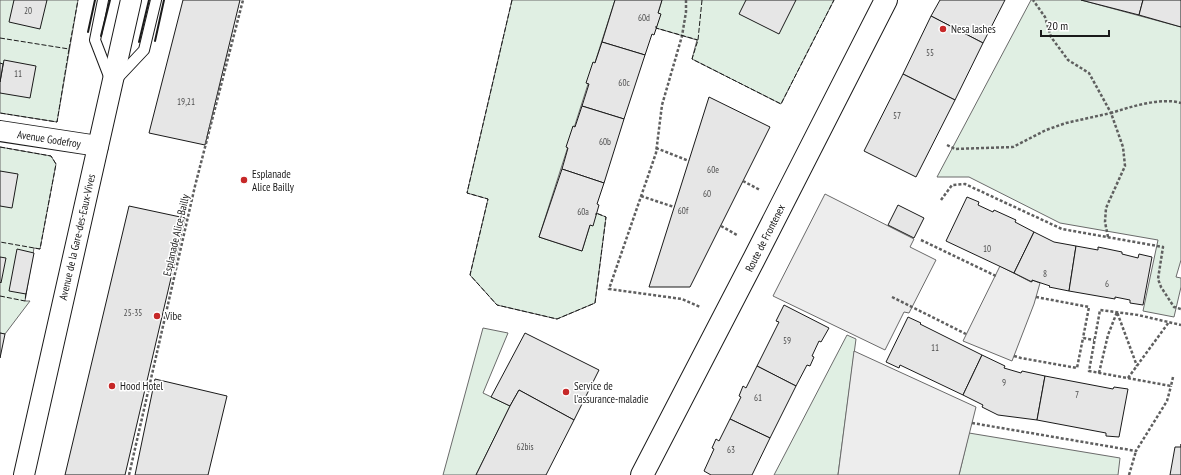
<svg xmlns="http://www.w3.org/2000/svg" width="1181" height="475" viewBox="0 0 1181 475" font-family="'PT Sans Narrow',sans-serif">
  <rect width="100%" height="100%" fill="#fff"/>
  <g fill="#e0efe3" stroke="#6a6a6a">
    <path d="M0 0H78L57 122 0 113Z"/>
    <path d="M512 0H615L539 237 582 251 590 225 596 213 606 217 595 303 557 319 497 305 470 275 488 199 467 193Z"/>
    <path d="M662 0H834L781 104 692 59 697 40 656 28 660 14 658 13Z"/>
    <path d="M1031 0H1081L1181 27V260L1176 277 1181 278V287L1174 317 1143 311 1158 240 1060 223 969 177H937Z"/>
    <path d="M0 147 51 156 56 164 40 249 34 248 25 301H30L5 334 0 333Z"/>
    <path d="M483 328 508 333 483 393 510 406 476 475H443Z"/>
    <path d="M847 335 856 339 838 475H774Z"/>
    <path d="M969 433 1120 458 1118 475H959Z"/>
  </g>
  <g fill="#ededed" stroke="#6a6a6a">
    <path d="M825 194 914 239 910 247 936 260 909 313 904 312 885 350 773 296Z"/>
    <path d="M1000 266 1031 282 1032 280 1040 283 1034 304 1012 361 963 341Z"/>
    <path d="M854 351 976 407 959 475H838Z"/>
  </g>
  <g fill="#e6e6e6" stroke="#1a1a1a">
    <path d="M14 0H47L40 29 9 22Z"/>
    <path d="M183 0H240L205 145 149 133Z"/>
    <path d="M615 0H662L658 13 661 14 654 35 652 34 645 55 602 42Z"/>
    <path d="M746 0H796L779 34 739 14Z"/>
    <path d="M940 0H1005L983 43 931 16Z"/>
    <path d="M1081 0H1143L1139 15Z"/>
    <path d="M1143 0H1181V27L1139 15Z"/>
    <path d="M931 16 983 43 955 100 903 74Z"/>
    <path d="M602 42 645 55 624 119 582 106 589 84 586 83 593 62 595 63Z"/>
    <path d="M4 60 36 66 30 98 0 93V82Z"/>
    <path d="M0 63 3 64 0 82Z"/>
    <path d="M903 74 955 100 916 177 864 151Z"/>
    <path d="M709 97 770 127 690 287H649Z"/>
    <path d="M582 106 624 119 604 183 562 169 568 148 566 147 573 126 575 127Z"/>
    <path d="M562 169 604 183 597 204 599 205 593 226 590 225 582 251 539 237Z"/>
    <path d="M0 171 18 174 12 208 0 206Z"/>
    <path d="M967 197 979 202 978 205 993 212 994 210 1016 220 1015 222 1034 232 1014 273 946 241Z"/>
    <path d="M898 205 924 218 914 238 888 225Z"/>
    <path d="M129 206 185 218 125 475H65Z"/>
    <path d="M1034 232 1054 242 1076 246 1069 291 1049 287 1050 286 1032 280V282L1014 273Z"/>
    <path d="M1076 246 1098 250V247L1122 252V254L1138 258 1139 254 1152 257 1143 305 1130 303V300L1115 297V299L1069 291Z"/>
    <path d="M17 249 34 253 26 294 9 291Z"/>
    <path d="M0 257 6 258 1 283 0 282Z"/>
    <path d="M784 305 829 328 821 342 819 341 812 356 814 357 810 366 807 365 796 386 757 366 779 322 776 321Z"/>
    <path d="M908 317 921 323 920 324 982 355 963 395 900 365 899 368 886 362Z"/>
    <path d="M0 333 5 334 0 358Z"/>
    <path d="M525 333 599 370 574 420 519 390 510 406 491 397Z"/>
    <path d="M982 355 1005 366 1004 368 1021 373 1022 371 1045 376 1037 420 998 415 982 407 983 405 963 395Z"/>
    <path d="M757 366 796 386 770 438 730 419 741 397 739 396 743 386 746 388Z"/>
    <path d="M1045 376 1113 389 1114 387 1128 389 1119 437 1106 436V433L1037 420Z"/>
    <path d="M155 379 227 396 208 475H135Z"/>
    <path d="M519 390 574 420 546 475H476L510 406Z"/>
    <path d="M730 419 770 438 752 475H711L704 471 714 449 712 448 716 439 719 441Z"/>
    <path d="M1181 444V475H1170L1175 447H1181Z"/>
  </g>
  <g fill="none" stroke-linecap="round" stroke-linejoin="round">
    <g stroke="#1a1a1a" stroke-width="12">
      <path id="lane" d="M103 0 95 40 112 84 144 50 156 0"/>
    </g>
    <g stroke="#1a1a1a" stroke-width="22">
      <g id="street">
        <path d="M0 131 98 146"/>
        <path d="M24 475 131 0"/>
      </g>
    </g>
    <g stroke="#1a1a1a" stroke-width="24">
      <path id="secondary" d="M642 475 754 259 886 0"/>
    </g>
    <g stroke="#5f5f5f" stroke-width="2.5" stroke-dasharray="3 2" stroke-linecap="butt">
      <path d="M686 0V12L682 36 662 105 656 153 609 289 682 299 700 307"/>
      <path d="M947 145 955 149 1013 147 1046 130 1066 123 1111 113 1089 73 1068 60 1051 37 1045 17 1033 0"/>
      <path d="M656 148 689 161"/>
      <path d="M743 181 760 190"/>
      <path d="M641 196 674 207"/>
      <path d="M941 200 952 185 965 184 1062 229 1163 247 1158 279 1161 287 1174 307 1181 309"/>
      <path d="M721 226 737 235"/>
      <path d="M1108 237 1105 222 1106 208 1125 166 1123 147 1111 113C1130 107 1161 97 1181 103"/>
      <path d="M921 240 996 276"/>
      <path d="M892 297 966 334"/>
      <path d="M1036 297 1089 307 1083 338"/>
      <path d="M1014 356 1021 358 1077 368 1083 338 1094 340"/>
      <path d="M1099 373 1108 335 1117 312 1137 366"/>
      <path d="M1173 377 1171 386 1089 371 1100 310 1138 315 1181 325"/>
      <path d="M1128 378 1169 322"/>
      <path d="M972 423 1136 451 1167 401 1171 386"/>
      <path d="M129 475 195 186 243 0"/>
      <path d="M1129 475 1136 451"/>
    </g>
    <use href="#lane" stroke="#fff" stroke-width="10"/>
    <use href="#street" stroke="#fff" stroke-width="20"/>
    <use href="#secondary" stroke="#fff" stroke-width="22"/>
    <g stroke="#1a1a1a" stroke-width="1" stroke-dasharray="5 2" stroke-linecap="butt">
      <path d="M512 0 467 193 488 199 470 275 497 305 557 319 595 303 606 217 596 213V215"/>
      <path d="M702 0 698 40 692 59 781 104 834 0"/>
      <path d="M656 26V28L698 40"/>
      <path d="M0 38 69 49 57 122 0 113"/>
      <path d="M69 49 78 0"/>
      <path d="M0 147 51 156 56 164 40 249 0 242"/>
      <path d="M0 296 25 301 26 293"/>
    </g>
    <g stroke="#1a1a1a" stroke-width="2">
      <path d="M88 32 95 0"/>
      <path d="M101 36 110 0"/>
      <path d="M155 41 164 0"/>
      <path d="M139 42 149 0"/>
    </g>
  </g>
  <g fill="#c62828" stroke="#fff" stroke-width="1.5">
    <circle cx="943" cy="29" r="4"/>
    <circle cx="244" cy="180" r="4"/>
    <circle cx="157" cy="316" r="4"/>
    <circle cx="112" cy="386" r="4"/>
    <circle cx="566" cy="392" r="4"/>
  </g>
  <g text-anchor="middle" stroke-width="3" stroke-linejoin="round" paint-order="stroke">
    <g font-size="9" fill="#4d4d4d">
      <text x="28" y="14">20</text>
      <text x="644" y="21">60d</text>
      <text x="930" y="56">55</text>
      <text x="18" y="77">11</text>
      <text x="624" y="86">60c</text>
      <text x="186" y="105">19,21</text>
      <text x="897" y="119">57</text>
      <text x="605" y="145">60b</text>
      <text x="713" y="173">60e</text>
      <text x="707" y="197">60</text>
      <text x="683" y="214">60f</text>
      <text x="583" y="215">60a</text>
      <text x="987" y="252">10</text>
      <text x="1045" y="277">8</text>
      <text x="1107" y="287">6</text>
      <text x="133" y="316">25-35</text>
      <text x="787" y="344">59</text>
      <text x="935" y="351">11</text>
      <text x="1004" y="386">9</text>
      <text x="1077" y="398">7</text>
      <text x="758" y="401">61</text>
      <text x="525" y="450">62bis</text>
      <text x="731" y="453">63</text>
    </g>
    <g font-size="11" fill="#1a1a1a" stroke="#fff" text-anchor="start">
      <text x="951" y="33">Nesa lashes</text>
      <text x="252" y="178">Esplanade<tspan x="252" dy="13">Alice Bailly</tspan></text>
      <text x="165" y="320">Vibe</text>
      <text x="120" y="390">Hood Hotel</text>
      <text x="574" y="390">Service de<tspan x="574" dy="13">l'assurance-maladie</tspan></text>
    </g>
    <g font-size="11" fill="#1a1a1a" stroke="#fff">
      <text transform="translate(49 139) rotate(9)" y="4">Avenue Godefroy</text>
      <text transform="translate(176 235) rotate(-77)" y="4">Esplanade Alice-Bailly</text>
      <text transform="translate(77 237) rotate(-77)" y="4">Avenue de la Gare-des-Eaux-Vives</text>
      <text transform="translate(765 238) rotate(-63)" y="4">Route de Frontenex</text>
    </g>
  </g>
  <path d="M1041 30v6h68v-6" fill="none" stroke="#1a1a1a" stroke-width="2"/>
  <text x="1047" y="30" font-size="12" fill="#1a1a1a" stroke="#ffffff" stroke-width="3" paint-order="stroke">20 m</text>
</svg>
